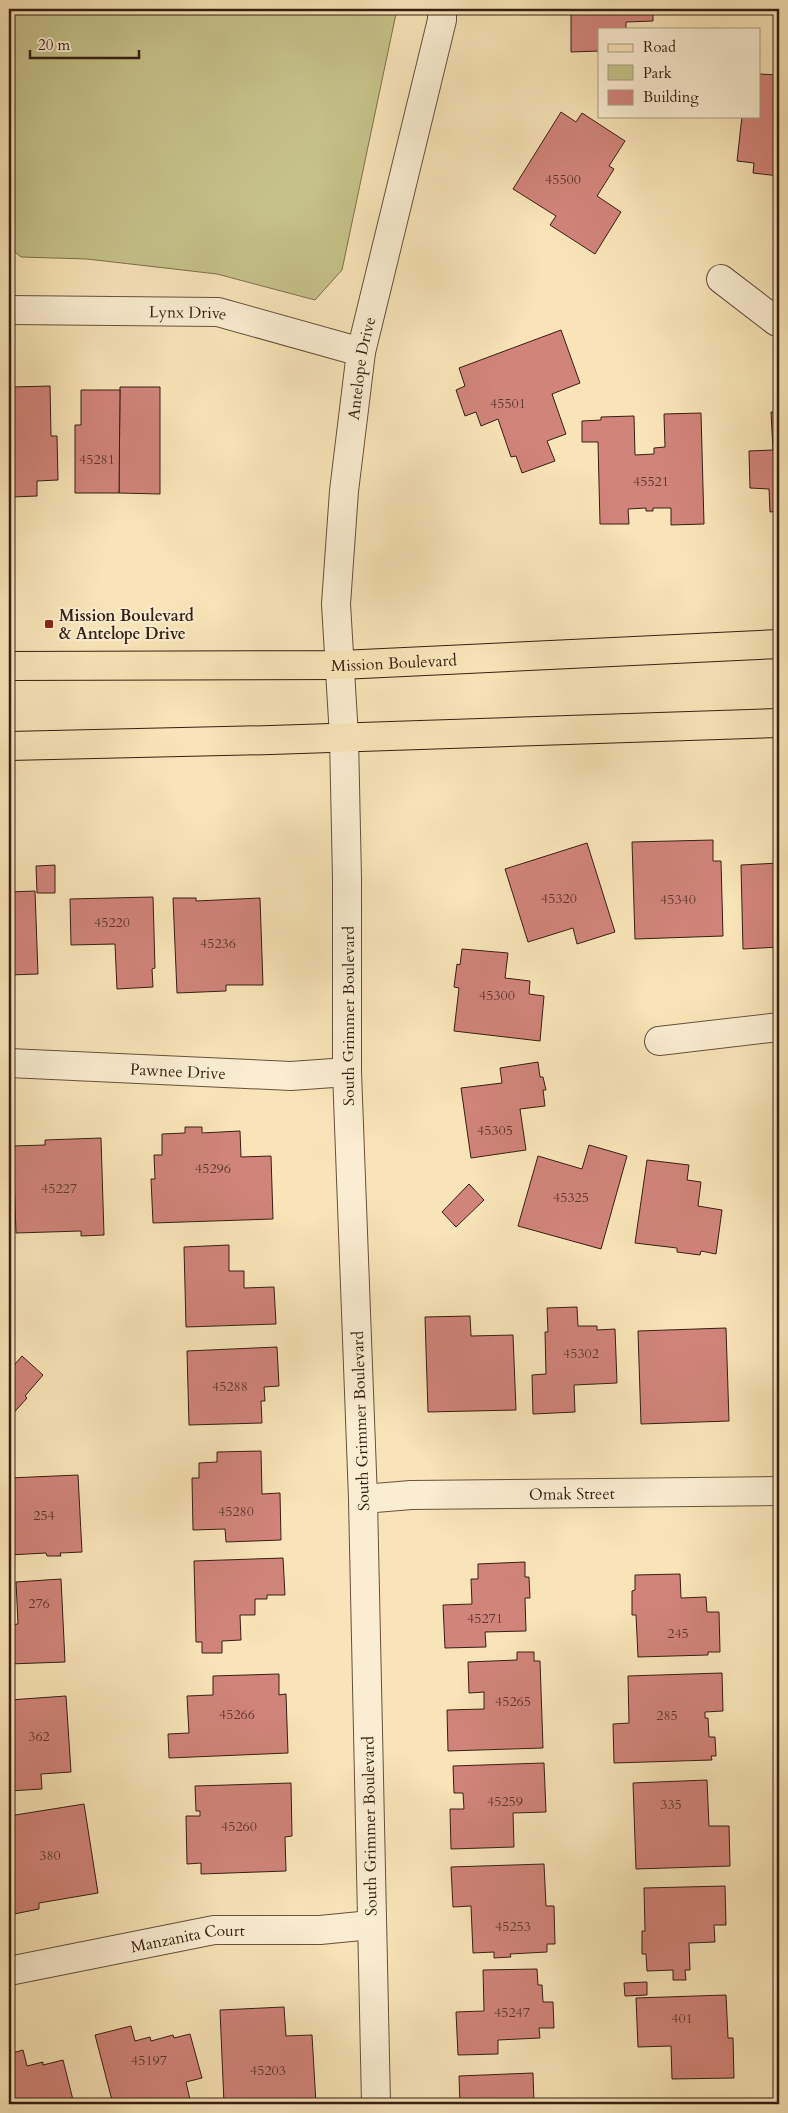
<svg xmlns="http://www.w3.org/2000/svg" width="788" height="2113" viewBox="0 0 788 2113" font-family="Cardo,serif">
  <rect width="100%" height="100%" fill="#f8e4b8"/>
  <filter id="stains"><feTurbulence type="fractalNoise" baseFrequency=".004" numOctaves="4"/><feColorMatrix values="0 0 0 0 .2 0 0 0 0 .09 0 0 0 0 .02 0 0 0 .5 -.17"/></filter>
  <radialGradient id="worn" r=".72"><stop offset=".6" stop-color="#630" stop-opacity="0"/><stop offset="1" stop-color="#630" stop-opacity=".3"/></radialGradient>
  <path fill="#c5c289" stroke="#7e704e" d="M9 9H397L342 270 315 300 217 274 87 259 21 257 9 247Z"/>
  <g fill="#d1847a" stroke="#371e14">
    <path d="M571 9H653V21L626 22V29H599V51L571 52Z"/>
    <path d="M759 74 779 75V176L753 173 754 163 737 161 742 116H759Z"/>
    <path d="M561 112 576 122 582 113 625 141 609 166 614 169 597 196 621 212 595 254 550 225 556 216 513 189Z"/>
    <path d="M561 330 580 383 552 394 566 434 547 441 555 461 522 473 516 456 511 457 498 419 481 426 476 412 465 416 456 390 465 386 459 368Z"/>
    <path d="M50 386 51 436H57L58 480 37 481V496L12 497V483H10L9 441V432H13L12 387Z"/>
    <path d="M120 387H160V494L119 493Z"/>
    <path d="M9 390H12L13 432H9Z"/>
    <path d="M81 390H120L119 493H75V425H81Z"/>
    <path d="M771 412H779V511L770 512 769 489 750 488 749 451 773 450Z"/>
    <path d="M701 413 704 524 671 525V508H653V511H646V508L628 509 629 524H600L598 442H582V421L601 420V417L634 416 635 455 654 454V448L665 447 664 414Z"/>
    <path d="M9 441 10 483H12V497H9Z"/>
    <path d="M713 840V861H721L723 936 635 939 632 842Z"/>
    <path d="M587 843 615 932 577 944 573 928 528 942 505 869Z"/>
    <path d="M779 863V947L743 949 741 865Z"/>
    <path d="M55 865V893H37L36 866Z"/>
    <path d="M35 891 38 974 9 975V892Z"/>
    <path d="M153 897 155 968 152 969 153 987 117 989 115 944 71 945 70 899Z"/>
    <path d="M173 898H196V901L260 898 263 985H226V991L177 993Z"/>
    <path d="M462 949 508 953 505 978 530 981 529 994 544 996 540 1041 454 1031 459 988 454 987 457 964 460 965Z"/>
    <path d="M538 1062 540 1077H543L546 1090H543L545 1106 520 1109 526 1150 471 1158 461 1088 502 1083 500 1068Z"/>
    <path d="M185 1127H202V1133L240 1131 241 1157 271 1156 273 1219 153 1223 151 1179H155L154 1155H162V1134L185 1133Z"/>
    <path d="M101 1138 104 1235 81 1236V1231L16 1233 13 1146 45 1145V1140Z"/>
    <path d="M589 1145 627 1156 601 1249 518 1226 538 1156 582 1169Z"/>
    <path d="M647 1160 689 1165 687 1180 701 1182 698 1206 722 1210 716 1254 701 1251 700 1255 677 1252V1248L635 1243Z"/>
    <path d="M469 1184 484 1200 456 1227 442 1212Z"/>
    <path d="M229 1245V1271H244V1288L274 1287 276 1324 186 1327 184 1247Z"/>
    <path d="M577 1307 578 1326H597V1330L615 1329 617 1383 574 1385 575 1412 533 1414 532 1375 546 1374 545 1332H548L547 1308Z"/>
    <path d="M470 1316 471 1336 513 1335 516 1410 428 1412 425 1317Z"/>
    <path d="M726 1328 729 1421 641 1424 638 1331Z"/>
    <path d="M277 1347 279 1386 264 1387 265 1401H261L262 1423 189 1425 187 1351Z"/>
    <path d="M22 1356 43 1375 25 1396 27 1398 9 1418V1371Z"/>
    <path d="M261 1451 262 1494 280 1493 281 1540 226 1542 225 1529 193 1530 192 1478H199V1463L217 1462V1452Z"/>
    <path d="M78 1475 82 1552 60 1553 61 1556H47L46 1553 9 1555V1478Z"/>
    <path d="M283 1558 285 1595H267V1599H255V1615H240L241 1640 222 1641V1653H202V1642H196L194 1561Z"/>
    <path d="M525 1562V1577H529L530 1598H525L526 1631 485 1632 486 1647 445 1648 443 1605 472 1604 471 1579H478V1564Z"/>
    <path d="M680 1574 681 1598 706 1597 707 1612H719L720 1652H708V1655L638 1657 636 1615H632V1591L635 1590V1575Z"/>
    <path d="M61 1579 65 1662 9 1664V1625L18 1624 16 1582Z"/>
    <path d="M517 1652H534V1661H540L543 1748 448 1751 447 1710 484 1709V1692L469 1693 468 1662 517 1660Z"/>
    <path d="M722 1673 723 1711 705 1712V1718H708L709 1737H715L716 1756H711L712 1760 614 1763 613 1724 629 1723 628 1676Z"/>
    <path d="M279 1674V1695L286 1694 288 1753 169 1758 168 1734 189 1733 187 1696 213 1695V1676Z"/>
    <path d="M66 1696 71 1772 41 1774 42 1789 9 1791V1700Z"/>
    <path d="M544 1763 546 1812 513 1813 514 1847 451 1849 450 1809H464L463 1793H454L453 1766Z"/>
    <path d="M707 1780 709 1826H729L730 1866 636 1869 633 1783Z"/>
    <path d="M291 1783 292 1836 285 1837 286 1871 201 1874V1863L187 1864 186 1816H200V1811H196L195 1786Z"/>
    <path d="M84 1804 98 1893 39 1903V1909L9 1915V1816Z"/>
    <path d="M544 1864 546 1906H554L555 1944H547V1952L510 1954 511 1957 494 1958V1952L473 1953 471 1906 453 1907 451 1867Z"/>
    <path d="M725 1886 726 1925H714L715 1942 689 1943 690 1970H685L686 1980H673V1970L647 1971 646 1954H642V1931H645L644 1888Z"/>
    <path d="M537 1969 538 1985H542L543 2002H553L554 2028H539L540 2038 498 2040V2054L458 2055 456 2012 484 2011 483 1970Z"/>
    <path d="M647 1982V1995L625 1996 624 1983Z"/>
    <path d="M726 1995 728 2038H733L734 2078 672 2079 671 2046 638 2047 636 1998Z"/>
    <path d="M284 2007 286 2036 312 2035 316 2104H224L220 2010Z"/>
    <path d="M131 2026 135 2041 150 2037 151 2041 173 2035 174 2038 190 2034 202 2078 186 2082 191 2104H113L95 2035Z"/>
    <path d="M23 2050 27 2066 43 2062V2065L63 2060 74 2104H9V2054Z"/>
    <path d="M533 2073 534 2104H460L459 2076Z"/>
    <path d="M735 2100V2104H660V2103Z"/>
  </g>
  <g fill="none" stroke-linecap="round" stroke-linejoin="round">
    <g stroke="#67503d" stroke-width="30">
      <g id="minor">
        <path d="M721 279 777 322H779"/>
        <path id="s1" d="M9 310 218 312 361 352"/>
        <path d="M659 1041 779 1027"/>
        <path id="s2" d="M9 1063 291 1076 347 1072"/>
        <path id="s3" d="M363 1499 411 1495 779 1491"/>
        <path id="s4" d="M9 1971 214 1930H320L371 1925"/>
        <path id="s5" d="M376 2104 363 1499 347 1072V879L344 737 336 604 344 491 361 352 442 20V9"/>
      </g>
    </g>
    <g stroke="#371e14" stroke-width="30">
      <g id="primary">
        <path id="s6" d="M9 666 341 665 779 644"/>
        <path d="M9 746 271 740 779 723"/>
      </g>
    </g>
    <use href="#minor" stroke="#faedd1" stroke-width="28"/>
    <use href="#primary" stroke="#f8e4b8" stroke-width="28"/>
  </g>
  <rect fill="#8f2418" stroke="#faedd1" stroke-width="2" x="44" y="619" width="10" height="10" rx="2.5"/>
  <g text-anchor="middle" stroke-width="4" stroke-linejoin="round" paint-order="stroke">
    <g font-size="14" fill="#5e382e">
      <text x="563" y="184">45500</text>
      <text x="508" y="408">45501</text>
      <text x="97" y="464">45281</text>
      <text x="651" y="486">45521</text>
      <text x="559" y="903">45320</text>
      <text x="678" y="904">45340</text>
      <text x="112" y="927">45220</text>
      <text x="218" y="948">45236</text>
      <text x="497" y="1000">45300</text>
      <text x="495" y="1135">45305</text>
      <text x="213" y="1173">45296</text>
      <text x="59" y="1193">45227</text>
      <text x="571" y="1202">45325</text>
      <text x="581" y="1358">45302</text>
      <text x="230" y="1391">45288</text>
      <text x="236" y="1516">45280</text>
      <text x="44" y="1520">254</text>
      <text x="39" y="1608">276</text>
      <text x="485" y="1623">45271</text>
      <text x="678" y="1638">245</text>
      <text x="513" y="1706">45265</text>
      <text x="237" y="1719">45266</text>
      <text x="667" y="1720">285</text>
      <text x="39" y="1741">362</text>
      <text x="505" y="1806">45259</text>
      <text x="671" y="1809">335</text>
      <text x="239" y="1831">45260</text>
      <text x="50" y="1860">380</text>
      <text x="513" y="1931">45253</text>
      <text x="512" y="2017">45247</text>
      <text x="682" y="2023">401</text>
      <text x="149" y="2065">45197</text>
      <text x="268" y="2075">45203</text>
    </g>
    <g font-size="16" fill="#371e14" stroke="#faedd1">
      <text dy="6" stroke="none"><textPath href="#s1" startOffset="179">Lynx Drive</textPath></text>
      <text dy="6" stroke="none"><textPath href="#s5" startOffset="1738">Antelope Drive</textPath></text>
      <text dy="6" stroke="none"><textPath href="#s6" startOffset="385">Mission Boulevard</textPath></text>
      <text transform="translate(348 1016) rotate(-90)" y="6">South Grimmer Boulevard</text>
      <text dy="6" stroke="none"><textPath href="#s2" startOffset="169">Pawnee Drive</textPath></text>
      <text transform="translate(360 1421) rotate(-92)" y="6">South Grimmer Boulevard</text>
      <text dy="6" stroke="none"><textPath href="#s3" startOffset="209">Omak Street</textPath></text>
      <text transform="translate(369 1826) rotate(-91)" y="6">South Grimmer Boulevard</text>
      <text dy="6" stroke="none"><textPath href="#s4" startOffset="182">Manzanita Court</textPath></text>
    </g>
    <g font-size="16" font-weight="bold" fill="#371e14" stroke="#faedd1" text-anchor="start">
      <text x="59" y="621">Mission Boulevard<tspan x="59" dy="18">&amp; Antelope Drive</tspan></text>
    </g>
  </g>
  <rect width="788" height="2113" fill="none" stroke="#f8e4b8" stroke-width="30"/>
  <rect x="10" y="10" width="768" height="2093" fill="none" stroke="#371e14" stroke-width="2.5"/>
  <rect x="15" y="15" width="758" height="2083" fill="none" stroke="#371e14"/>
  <rect x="598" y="28" width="162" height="90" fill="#faedd1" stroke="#ac9a85"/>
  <rect x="608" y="44" width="25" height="8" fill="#f8e4b8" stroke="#ac9a85"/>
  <text x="643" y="52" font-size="15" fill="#371e14">Road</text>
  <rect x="608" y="65" width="25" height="15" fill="#c5c289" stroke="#ac9a85"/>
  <text x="643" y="78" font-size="15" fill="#371e14">Park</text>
  <rect x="608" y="90" width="25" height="15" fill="#d1847a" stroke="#ac9a85"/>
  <text x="643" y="102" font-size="15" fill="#371e14">Building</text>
  <path d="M30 50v8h109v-8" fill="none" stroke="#371e14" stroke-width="2.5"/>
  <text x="38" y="50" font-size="15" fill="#371e14" stroke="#faedd1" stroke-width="4" paint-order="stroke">20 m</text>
  <rect width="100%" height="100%" filter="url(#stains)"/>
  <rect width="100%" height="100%" fill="url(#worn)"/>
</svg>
